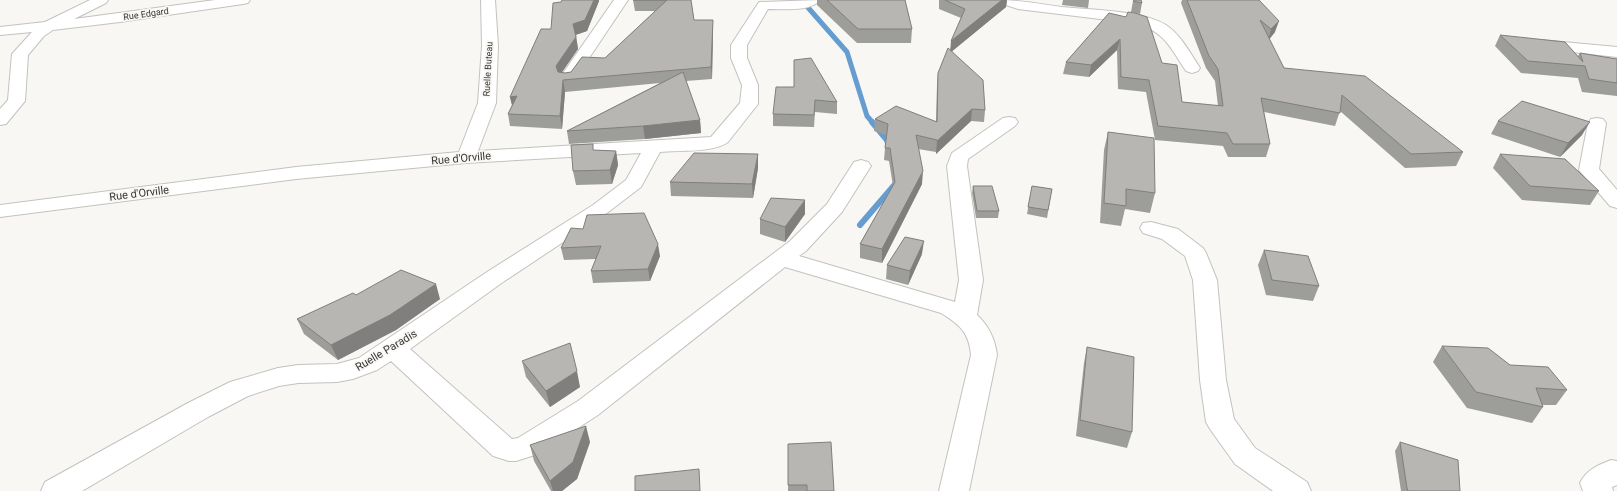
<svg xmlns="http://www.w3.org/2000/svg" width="1617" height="491" viewBox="0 0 1617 491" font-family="Roboto,sans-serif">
  <rect width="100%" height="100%" fill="#f8f7f3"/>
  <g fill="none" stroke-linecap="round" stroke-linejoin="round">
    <path stroke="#659dd0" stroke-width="5" d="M804 0V3L847 52 867 116 873 123"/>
    <g stroke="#659dd0" stroke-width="6">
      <path d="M872 122 887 140 889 147"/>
      <path d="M860 225 897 182"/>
    </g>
    <g stroke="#c3c2bf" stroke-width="2">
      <g id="minor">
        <path d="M90 0H108L106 3 74 19 215 0H250L248 3 243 4 120 22 53 30 44 36 28 55 25 101 6 124 0 125V109L8 100 12 54 32 32 0 35V27L45 22Z"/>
        <path d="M481 0H495L498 46 496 103 478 151 711 137 740 103 742 85 731 58V45L759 2 820 0C811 12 782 9 768 9L747 45V58L758 85V104L728 142C714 153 679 150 660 152L641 187 607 213 503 282 410 349 512 439 518 438 578 401 790 241 827 204 854 162 861 160 868 162 871 166 842 212 806 251 799 256 955 302 959 280 947 166 952 153 1003 118 1009 117 1015 118 1018 122 1015 126 968 159 967 166 983 280 977 315C989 326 995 339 997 355L969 491H939L971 355C969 332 960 325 941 313L785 267 598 415 538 454 516 461H509L493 456 391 361 377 370 353 379 337 382 298 383 279 386 248 396 208 417 82 491H41L45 482 188 403 230 382 278 368 298 365 337 364 359 358 487 272 593 205 626 180 641 153 466 163 296 179 0 217V205L296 167 459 152 478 103 482 46Z"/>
        <path d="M614 0H628L573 82 567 84 561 82 559 79Z"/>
        <path d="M998 0C1019 0 1040 4 1062 7 1090 10 1142 10 1166 25 1181 35 1190 53 1200 68L1198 71 1192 73 1186 71C1170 47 1164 30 1133 23L1018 9 1000 3Z"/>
        <path d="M1541 40 1617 47V57L1536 48 1533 45 1536 42Z"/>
        <path d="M1597 118 1603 119 1606 123 1599 169 1617 190V208L1610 206 1579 170 1588 123 1591 119Z"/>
        <path d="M1151 222 1178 229 1203 248 1206 253 1217 280 1226 380 1234 419 1255 448 1307 482 1311 491H1273L1235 464 1210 429 1206 422 1200 380 1193 280 1185 256 1162 239 1143 233 1140 228 1143 223Z"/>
        <path d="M1611 460 1617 461V485L1612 487 1613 491H1583L1580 483C1586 470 1598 465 1611 460Z"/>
      </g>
    </g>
    <use href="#minor" fill="#fff" fill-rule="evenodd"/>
  </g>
  <g fill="#9d9d99">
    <path d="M633 0H691L694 20 713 31 712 79 686 81 700 120 701 133 645 139 569 144 567 131 660 83 565 92 562 129 510 126 508 114 512 105 510 97 551 29 599 1 587 31 576 35 578 49 562 72 565 73 571 72 605 58 655 11H635Z"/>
    <path d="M817 0H905L912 29 911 43H857L817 5Z"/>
    <path d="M939 0H1007L1006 7 952 51 985 110 984 122 971 121 936 154V152L918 149 922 184 882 263 860 258V244L893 186 889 161 884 160 885 148 886 135 874 131 875 119 936 121 937 84 938 73 950 50 961 18 939 9Z"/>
    <path d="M1063 0H1089L1088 8 1062 5Z"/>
    <path d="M1182 0H1259L1275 32 1269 39 1284 68 1463 152 1456 166 1405 168 1340 111 1335 126 1264 112 1270 144 1266 157H1228L1223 146 1155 140 1146 92 1118 89 1117 50 1089 77 1063 74 1066 62 1109 13 1162 63 1182 102 1218 106 1215 81 1206 68 1181 3Z"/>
    <path d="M1133 1 1142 3 1140 14 1131 12Z"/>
    <path d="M1500 35 1578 56 1580 53 1617 59V96L1582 92 1578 78 1521 73 1495 46Z"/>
    <path d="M794 87 837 102V114L815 112 814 127 773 126V114Z"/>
    <path d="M1498 121 1582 135 1560 157 1491 134Z"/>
    <path d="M1108 132 1155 193 1150 213 1125 209 1121 226 1100 223 1104 150Z"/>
    <path d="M594 150 616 151 618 165 612 184 576 185 573 171Z"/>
    <path d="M758 154V168L753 198 671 196 670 182Z"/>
    <path d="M1500 154 1599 191 1590 205 1522 200 1493 168Z"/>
    <path d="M973 186 999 211 998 218H976L972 193Z"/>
    <path d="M1032 186 1052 189 1047 218 1027 214Z"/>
    <path d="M805 214 785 242 760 234V219Z"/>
    <path d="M571 228 660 256 650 281 593 283 591 271 596 259 564 260 561 248Z"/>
    <path d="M1264 250 1319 286 1313 301 1266 295 1258 265Z"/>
    <path d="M922 254 908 285 886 279 887 265Z"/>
    <path d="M356 295 440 299 396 330 338 360 304 334 297 319Z"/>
    <path d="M1442 346 1510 365 1567 390 1556 405H1542L1543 407 1532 423 1467 408 1433 362Z"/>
    <path d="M1087 347 1132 432 1127 448 1076 436 1084 363Z"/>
    <path d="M522 361 580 387 550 407 526 377Z"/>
    <path d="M590 442 577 479 562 491H551L534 461 530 445Z"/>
    <path d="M1400 442 1460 491H1401L1395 451Z"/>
    <path d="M788 444 834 491H788Z"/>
  </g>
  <g fill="#807f7d">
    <path d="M594 0H599V1L587 31 575 35 573 24Z"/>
    <path d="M1002 0H1007L1006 7 950 53 951 41Z"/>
    <path d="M713 20V31L712 79 711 67Z"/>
    <path d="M1279 21 1275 32 1268 41 1271 29Z"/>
    <path d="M576 37 578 49 558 78 556 66Z"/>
    <path d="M1120 39 1117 50 1089 77 1091 65Z"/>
    <path d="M563 80 565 92 562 129 560 116Z"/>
    <path d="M517 96 513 109 510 97Z"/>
    <path d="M972 109 971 121 936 154 937 141Z"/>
    <path d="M700 120 701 133 645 139 643 126Z"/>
    <path d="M1590 122 1582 135 1560 157 1568 143Z"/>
    <path d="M616 151 618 165 612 184 610 170Z"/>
    <path d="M758 154V168L753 198 752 184Z"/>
    <path d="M923 171 922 184 882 263V249Z"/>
    <path d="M805 200V214L785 242V227Z"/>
    <path d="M924 241 922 254 908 285 910 271Z"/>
    <path d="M658 244 660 256 650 281 648 269Z"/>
    <path d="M436 284 440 299 396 330 338 360 331 345Z"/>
    <path d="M577 371 580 387 550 407 546 391Z"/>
    <path d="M586 426 590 442 577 479 562 491H553L550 481Z"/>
  </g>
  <g fill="#b7b6b2" stroke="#807f7d">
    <path d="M562 0H594L585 20 573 24 576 37 556 66 558 72 565 73 571 72 582 57 605 58 667 0H633H691L694 20H713L711 67 563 80 560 116 508 114 517 96 510 97 541 29H551L553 3 561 2Z"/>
    <path d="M827 0H905L912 29H858Z"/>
    <path d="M945 0H1002L951 41 965 9Z"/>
    <path d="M1134 0H1141L1142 3 1133 1Z"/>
    <path d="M1187 0H1259L1279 21 1271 29 1260 20 1284 68 1365 76 1463 152 1411 154 1342 95 1340 113 1261 98 1270 144H1233L1227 133 1158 126 1149 80 1121 77 1120 39 1091 65 1066 62 1109 13 1126 17 1128 12 1135 13 1147 17 1162 63 1177 65 1182 102 1223 106 1218 69 1209 56Z"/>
    <path d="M1500 35 1565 42 1583 62 1580 53 1617 59V83L1589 79 1585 66 1528 61Z"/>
    <path d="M948 48 983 80 985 110 972 109 937 141V140L916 135 923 171 882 249 860 244 895 182 890 148H885L888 124 875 119 896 106 937 122 938 73Z"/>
    <path d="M811 58 837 102 815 100 814 115 773 114 776 87H794V60Z"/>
    <path d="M683 72 700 120 643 126 567 131Z"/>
    <path d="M1522 101 1590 122 1568 143 1498 121Z"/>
    <path d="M1108 132 1154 138 1155 193 1126 189V206L1104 203Z"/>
    <path d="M593 144V150L616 151 610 170 573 171 571 145Z"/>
    <path d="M694 153 758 154 752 184 670 182Z"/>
    <path d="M1500 154 1565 159 1599 191 1530 186Z"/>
    <path d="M973 186H992L999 211H977Z"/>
    <path d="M1032 186 1052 189 1048 210 1028 207Z"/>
    <path d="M771 198 805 200 785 227 760 219Z"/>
    <path d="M644 213 658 244 648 269 591 271 601 246 561 248 571 228 583 229 587 215Z"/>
    <path d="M905 237 924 241 910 271 887 265Z"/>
    <path d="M1264 250 1308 256 1319 286 1272 280Z"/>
    <path d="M401 270 436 284 390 315 331 345 297 319 353 293 356 295Z"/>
    <path d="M570 343 577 371 546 391 522 361Z"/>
    <path d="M1442 346 1488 348 1510 365 1548 367 1567 390 1536 388 1543 407 1476 392Z"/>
    <path d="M1087 347 1134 357 1132 432 1080 420Z"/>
    <path d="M586 426 573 462 550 481 530 445Z"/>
    <path d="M831 442 834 491H807V485H788V444Z"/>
    <path d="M1400 442 1458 460 1460 491H1408L1407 488Z"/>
    <path d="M699 469 700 491H635V476Z"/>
  </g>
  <g text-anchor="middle" stroke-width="3.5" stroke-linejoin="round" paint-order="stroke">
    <g font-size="9" fill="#373635" stroke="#f8f7f3">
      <text transform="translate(146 14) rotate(-8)" y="3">Rue Edgard</text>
      <text transform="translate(488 69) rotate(-87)" y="3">Ruelle Buteau</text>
    </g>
    <g font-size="11" fill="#373635" stroke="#f8f7f3">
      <text transform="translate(461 158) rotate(-5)" y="4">Rue d'Orville</text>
      <text transform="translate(139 193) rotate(-7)" y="4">Rue d'Orville</text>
      <text transform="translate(386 350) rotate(-31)" y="4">Ruelle Paradis</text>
    </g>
  </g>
</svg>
